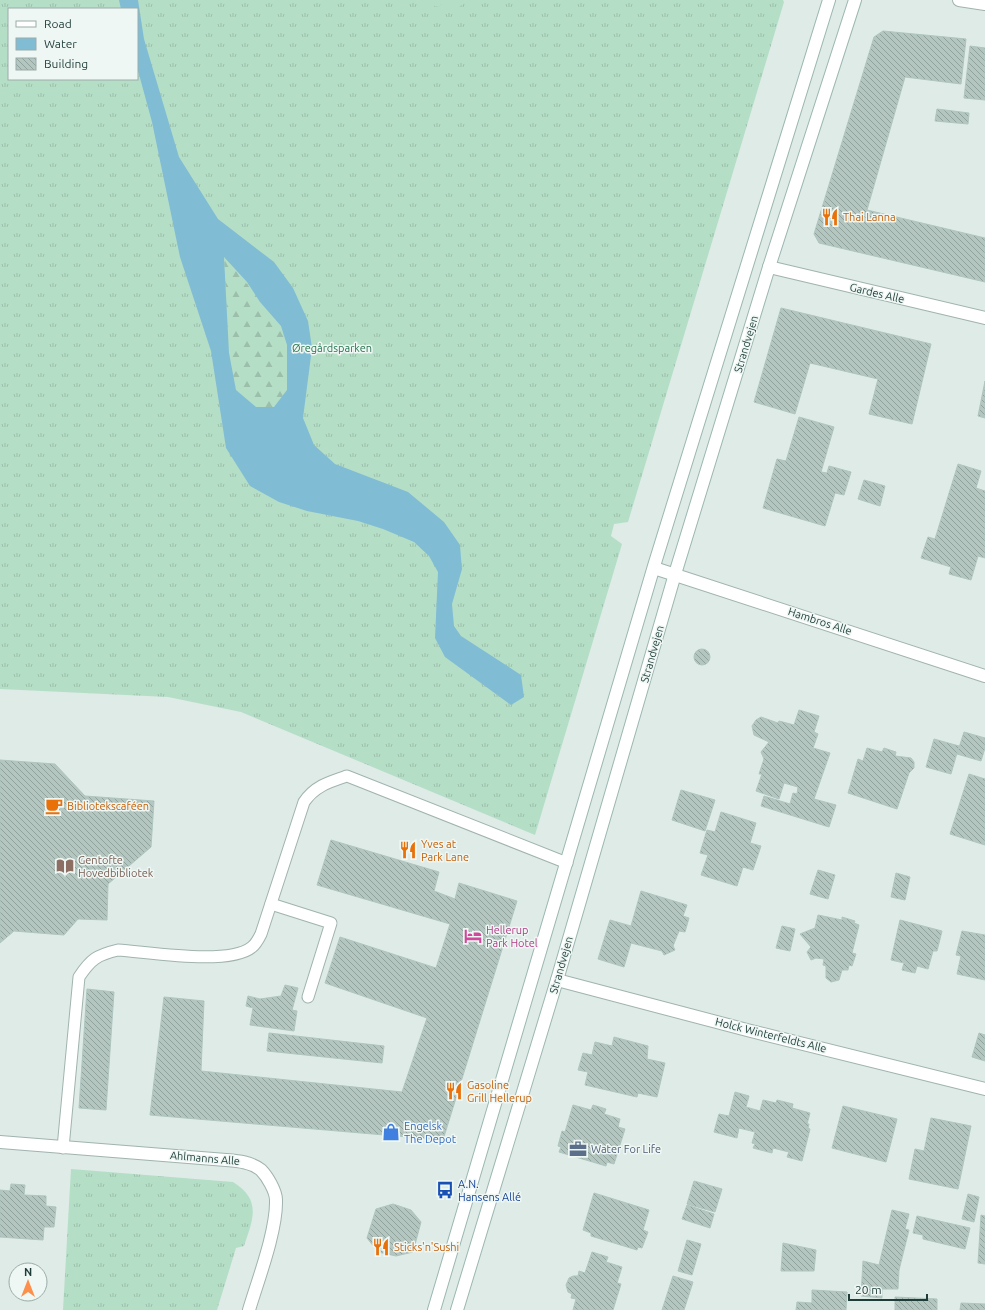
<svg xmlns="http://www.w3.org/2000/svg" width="985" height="1310" viewBox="0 0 985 1310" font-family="Ubuntu,sans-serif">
  <defs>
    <pattern id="grass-tufts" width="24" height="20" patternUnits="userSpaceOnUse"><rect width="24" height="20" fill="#b5dec6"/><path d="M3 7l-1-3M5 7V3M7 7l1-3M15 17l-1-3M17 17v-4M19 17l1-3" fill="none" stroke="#9bbfab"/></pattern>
    <pattern id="forest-firs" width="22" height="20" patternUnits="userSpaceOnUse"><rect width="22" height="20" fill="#b5dec6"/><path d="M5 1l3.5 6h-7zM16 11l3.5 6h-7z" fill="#9bbfab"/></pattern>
    <pattern id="building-back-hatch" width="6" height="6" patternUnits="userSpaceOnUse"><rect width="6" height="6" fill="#b3c6c0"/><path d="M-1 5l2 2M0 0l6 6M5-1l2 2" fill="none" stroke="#91a29d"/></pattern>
  </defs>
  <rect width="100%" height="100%" fill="#deebe7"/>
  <g fill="url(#grass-tufts)" fill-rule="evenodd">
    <path d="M0 0H783L784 2 628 522 614 524 611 536 622 544 535 835 241 712 168 697 0 689ZM9 9H137V79H9Z"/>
    <path d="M71 1169 233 1182C262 1200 253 1219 244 1246L236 1248 217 1310H63Z"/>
  </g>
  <path fill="url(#forest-firs)" d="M224 256 281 326 287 345V390L274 408 256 407 236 390 229 353Z"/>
  <path fill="#b5dec6" d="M403 0H467L456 10 445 8 446 3 441 2 440 7Z"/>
  <path fill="#81bcd5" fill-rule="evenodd" d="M119 0H138L144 39 179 157 218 219 274 262 293 288 308 321 312 348 303 418 314 445 335 464 408 492 444 522 460 545 461 558 462 569 452 604 454 626 461 636 521 675 524 697 511 705 445 657 435 638 438 572 429 556 414 542 383 529 358 521 307 511 279 502 250 486 226 448 211 351 180 257 152 122 137 67V9H121ZM224 257 247 282 260 302 281 326 287 345V390L274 407H256L236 390 229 353Z"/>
  <g fill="url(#building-back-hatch)" stroke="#b0c5bf">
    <path d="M883 31 966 39 961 84 905 77 867 210 985 238V282L819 243 814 234 874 37Z"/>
    <path d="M970 46 985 48V100L964 98Z"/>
    <path d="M937 109 969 113 968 124 935 121Z"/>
    <path d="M781 308 931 344 912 424 869 414 878 379 810 363 795 414 754 402Z"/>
    <path d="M985 381V418L978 416Z"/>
    <path d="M799 417 834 427 821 472 827 473 829 466 851 472 844 495 835 493 825 526 763 508 777 459 786 461Z"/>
    <path d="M958 464 981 471 976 488 985 491V558L978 556 971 580 949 574 951 567 921 558 928 537 935 539Z"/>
    <path d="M864 480 885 486 880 506 858 499Z"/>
    <circle cx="702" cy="657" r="8"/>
    <path d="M799 710 819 716 814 732 818 734 813 748 830 753 814 799 836 805 829 827 761 806 764 796 790 804 793 793 797 794 798 787 784 783 779 799 756 791 762 774H759L764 759 761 752 769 742 754 735 752 726 756 720 761 717 778 723 779 721 794 725Z"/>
    <path d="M964 732 985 738V748L981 761 957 754Z"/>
    <path d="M934 739 959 746 951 774 926 767Z"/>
    <path d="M867 748 882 752 884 748 896 752 895 756 911 758 914 762V768L909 773 897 809 848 793 858 759 863 761Z"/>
    <path d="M0 760 55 764 85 796 154 801 151 847 108 884 107 920 78 919 64 935 14 931 0 943Z"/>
    <path d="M969 774 985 779V845L950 834Z"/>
    <path d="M681 790 715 800 705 831 672 820Z"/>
    <path d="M721 812 756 823 750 843 761 846 753 870 743 867 737 886 701 875 708 855 700 853 707 830 715 832Z"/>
    <path d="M331 840 439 872 434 891 455 899 459 883 517 901 443 1140 150 1115 164 997 204 1001 201 1071 402 1092 427 1018 325 983 340 937 436 968 450 924 317 885Z"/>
    <path d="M818 870 835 875 828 899 810 894Z"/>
    <path d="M896 873 910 877 905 900 891 897Z"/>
    <path d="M641 891 687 905 683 916 689 918 685 932 679 931 673 946 675 950 664 955 662 951 631 943 624 967 598 959 610 920 631 926Z"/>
    <path d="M818 915 842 920V917L855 921 854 923 859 925 852 953 856 954 852 966 849 965 848 970H842L839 980 831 982 826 978V966L823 965 824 959 816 958 811 960 807 952 811 947 800 934 815 928Z"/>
    <path d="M900 920 942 931 937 951H933L928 969 917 966 915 973 902 970 904 963 891 960Z"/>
    <path d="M782 926 795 929 790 951 776 948Z"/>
    <path d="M962 931 985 935V980L957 974 961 956 956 955Z"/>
    <path d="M285 985 298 988 292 1010 297 1011 294 1031 250 1025 253 1008 246 1006 248 996 260 999 281 996Z"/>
    <path d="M87 989 114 992 106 1110 79 1108Z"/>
    <path d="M269 1033 384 1046 382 1063 267 1051Z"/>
    <path d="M979 1033 985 1035V1061L972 1057Z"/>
    <path d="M614 1037 648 1046 647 1059 665 1063 657 1097 638 1093 637 1097 585 1085 588 1072 578 1070 583 1053 592 1055 595 1042 612 1046Z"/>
    <path d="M735 1092 749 1096 746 1107 760 1111 763 1100 776 1103 777 1100 793 1104 792 1108 810 1113 807 1124H809L808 1128 810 1129 802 1161 787 1157 789 1152 773 1148 772 1153 753 1148 755 1144 752 1143 755 1132 739 1128 737 1138 714 1132 719 1114 729 1116Z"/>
    <path d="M573 1105 591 1110 593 1105 606 1109 604 1114 620 1119 618 1127 625 1129 614 1164 607 1162 606 1166 559 1152 561 1147 558 1146 562 1131 565 1132Z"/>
    <path d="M843 1106 897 1119 886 1162 832 1148Z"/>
    <path d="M931 1118 971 1126 958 1189 909 1179 915 1149 924 1151Z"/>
    <path d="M694 1181 722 1189 715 1212 687 1204Z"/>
    <path d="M11 1184 25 1185 24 1195 46 1196V1206L56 1207 54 1227H44L43 1240 0 1237V1190L10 1191Z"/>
    <path d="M594 1193 649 1210 643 1230 648 1232 642 1248 638 1247 637 1250 591 1236V1233L583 1230Z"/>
    <path d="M968 1194 979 1197 974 1222 962 1219Z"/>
    <path d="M393 1204 411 1210 421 1222 413 1252 396 1256 378 1252 367 1238 376 1209Z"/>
    <path d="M687 1205 714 1214 710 1228 682 1219Z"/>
    <path d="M892 1210 909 1214 905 1229 909 1230 899 1270 898 1289H882V1298L861 1296 863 1261 879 1265Z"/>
    <path d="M981 1215 985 1216V1264L978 1263Z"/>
    <path d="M917 1216 970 1228 965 1249 923 1239V1235L913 1233Z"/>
    <path d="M687 1240 701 1244 692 1275 678 1271Z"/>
    <path d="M783 1243 816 1250 814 1271H781Z"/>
    <path d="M592 1252 608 1257 606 1262 622 1267 617 1283 621 1284 613 1310H573L576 1299 571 1298 572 1294 568 1292 566 1285 569 1278 573 1276H578L579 1271 585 1273Z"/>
    <path d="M673 1276 693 1282 684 1310H662Z"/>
    <path d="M812 1290 847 1292 846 1310H796L797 1302 812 1303Z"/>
    <path d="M895 1297 937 1299V1310H895Z"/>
    <path d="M961 1303 985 1304V1310H960Z"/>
  </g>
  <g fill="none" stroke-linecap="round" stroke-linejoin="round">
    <g stroke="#a1b3af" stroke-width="13">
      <g id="service">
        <path d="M271 904 331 923 308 997"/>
        <path d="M63 1148 79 977C91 959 97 955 118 950 149 952 229 966 252 947 256 944 259 938 261 934L304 802C315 786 329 782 347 776L567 863"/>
      </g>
    </g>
    <g stroke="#a1b3af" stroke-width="14">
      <g id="minor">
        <path d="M959 0 985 4"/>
        <path d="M769 267 985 318"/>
        <path d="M654 568 985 676"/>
        <path d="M557 980 747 1030 985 1089"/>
        <path d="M0 1142 226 1160C238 1161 251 1162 261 1170 267 1176 276 1191 276 1200 277 1230 258 1280 249 1310"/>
      </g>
    </g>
    <g stroke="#9cb7b1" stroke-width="14">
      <g id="secondary">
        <path d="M434 1310 654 566 829 0"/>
        <path d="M457 1310 557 980 675 574 769 267 855 0"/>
      </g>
    </g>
    <use href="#service" stroke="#fff" stroke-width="11"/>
    <use href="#minor" stroke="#fff" stroke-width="12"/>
    <use href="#secondary" stroke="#fff" stroke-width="12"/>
  </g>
  <defs>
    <g id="restaurant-bare" transform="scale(1.38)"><path d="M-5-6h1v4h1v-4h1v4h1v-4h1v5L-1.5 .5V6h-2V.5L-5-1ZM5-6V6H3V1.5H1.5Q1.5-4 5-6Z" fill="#e8710a" stroke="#eff7f4" stroke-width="2.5" paint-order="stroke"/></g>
    <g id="cafe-bare" transform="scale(1.38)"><path d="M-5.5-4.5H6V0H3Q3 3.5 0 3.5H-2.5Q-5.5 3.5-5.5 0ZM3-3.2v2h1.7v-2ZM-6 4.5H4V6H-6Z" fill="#e8710a" stroke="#eff7f4" stroke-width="2.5" paint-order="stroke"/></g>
    <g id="library-bare" transform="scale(1.38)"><path d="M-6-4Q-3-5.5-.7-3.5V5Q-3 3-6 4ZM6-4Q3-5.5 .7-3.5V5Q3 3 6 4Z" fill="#8d6e63" stroke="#eff7f4" stroke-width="2.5" paint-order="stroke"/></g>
    <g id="hotel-bare" transform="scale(1.38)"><path d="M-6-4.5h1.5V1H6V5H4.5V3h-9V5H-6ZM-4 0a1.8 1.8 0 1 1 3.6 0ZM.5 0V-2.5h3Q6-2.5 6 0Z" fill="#d1479c" stroke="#eff7f4" stroke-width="2.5" paint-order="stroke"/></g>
    <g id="shop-bare" transform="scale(1.38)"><path d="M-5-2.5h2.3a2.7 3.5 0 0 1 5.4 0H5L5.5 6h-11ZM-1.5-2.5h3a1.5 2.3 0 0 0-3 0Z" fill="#3f7fe0" stroke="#eff7f4" stroke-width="2.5" paint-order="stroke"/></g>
    <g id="office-bare" transform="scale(1.38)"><path d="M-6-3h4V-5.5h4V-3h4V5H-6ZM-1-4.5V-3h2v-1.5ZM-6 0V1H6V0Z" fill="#5c6f8a" stroke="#eff7f4" stroke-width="2.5" paint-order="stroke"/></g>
    <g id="bus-bare" transform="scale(1.38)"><path d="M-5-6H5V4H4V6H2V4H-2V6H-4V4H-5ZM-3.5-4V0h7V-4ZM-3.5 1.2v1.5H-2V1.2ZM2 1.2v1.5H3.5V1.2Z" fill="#1a4fb4" stroke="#eff7f4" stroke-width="2.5" paint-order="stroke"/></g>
  </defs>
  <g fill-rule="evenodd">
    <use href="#restaurant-bare" x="830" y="217"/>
    <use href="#cafe-bare" x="54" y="806"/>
    <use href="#restaurant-bare" x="408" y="850"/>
    <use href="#library-bare" x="65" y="866"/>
    <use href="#hotel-bare" x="473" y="936"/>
    <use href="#restaurant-bare" x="454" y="1091"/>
    <use href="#shop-bare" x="391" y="1132"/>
    <use href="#office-bare" x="578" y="1149"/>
    <use href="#bus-bare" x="445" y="1190"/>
    <use href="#restaurant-bare" x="381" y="1247"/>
  </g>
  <g text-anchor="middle" stroke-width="3" stroke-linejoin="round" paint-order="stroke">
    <g font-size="11" fill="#c56008" stroke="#eff7f4" text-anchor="start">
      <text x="843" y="221">Thai Lanna</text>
      <text x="67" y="810">Bibliotekscaféen</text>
      <text x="421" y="848">Yves at<tspan x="421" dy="13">Park Lane</tspan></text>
      <text x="467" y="1089">Gasoline<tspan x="467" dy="13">Grill Hellerup</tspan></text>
      <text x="394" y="1251">Sticks'n'Sushi</text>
    </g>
    <g font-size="11" fill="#1e3c38" stroke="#eff7f4">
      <text transform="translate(877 293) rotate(13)" y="4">Gardes Alle</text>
      <text transform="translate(746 344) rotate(-73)" y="4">Strandvejen</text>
      <text transform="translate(820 621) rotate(18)" y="4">Hambros Alle</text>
      <text transform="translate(652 654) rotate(-74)" y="4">Strandvejen</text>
      <text transform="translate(561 965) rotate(-74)" y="4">Strandvejen</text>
      <text transform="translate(771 1035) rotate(14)" y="4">Holck Winterfeldts Alle</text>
      <text transform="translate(205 1158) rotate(5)" y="4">Ahlmanns Alle</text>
    </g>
    <g font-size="11" fill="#26754f" stroke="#eff7f4">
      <text x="332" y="352">Øregårdsparken</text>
    </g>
    <g font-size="11" fill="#785e54" stroke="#eff7f4" text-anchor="start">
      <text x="78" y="864">Gentofte<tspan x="78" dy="13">Hovedbibliotek</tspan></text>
    </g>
    <g font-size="11" fill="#b23c85" stroke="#eff7f4" text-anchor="start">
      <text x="486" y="934">Hellerup<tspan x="486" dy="13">Park Hotel</tspan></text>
    </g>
    <g font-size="11" fill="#366cbe" stroke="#eff7f4" text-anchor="start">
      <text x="404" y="1130">Engelsk<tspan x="404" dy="13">The Depot</tspan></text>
    </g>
    <g font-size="11" fill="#4e5e75" stroke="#eff7f4" text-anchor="start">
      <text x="591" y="1153">Water For Life</text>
    </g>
    <g font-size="11" fill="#164399" stroke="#eff7f4" text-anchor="start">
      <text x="458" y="1188">A.N.<tspan x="458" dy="13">Hansens Allé</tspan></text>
    </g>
  </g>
  <rect x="8" y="8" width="130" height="72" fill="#eff7f4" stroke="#9baca9"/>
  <rect x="16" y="21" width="20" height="6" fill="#ffffff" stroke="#9baca9"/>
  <text x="44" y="28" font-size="12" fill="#1e3c38">Road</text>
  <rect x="16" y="38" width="20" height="12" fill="#81bcd5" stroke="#9baca9"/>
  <text x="44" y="48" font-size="12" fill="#1e3c38">Water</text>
  <rect x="16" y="58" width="20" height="12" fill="url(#building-back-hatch)" stroke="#9baca9"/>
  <text x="44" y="68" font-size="12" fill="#1e3c38">Building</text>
  <g transform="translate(28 1282)"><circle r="19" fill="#eff7f4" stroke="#9baca9"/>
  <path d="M0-3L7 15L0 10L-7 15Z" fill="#fc8f4b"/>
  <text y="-6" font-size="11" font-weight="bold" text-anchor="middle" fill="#1e3c38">N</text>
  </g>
  <path d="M849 1294v6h78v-6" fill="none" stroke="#1e3c38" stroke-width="2"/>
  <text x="855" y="1294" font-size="12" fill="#1e3c38" stroke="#eff7f4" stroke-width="3" paint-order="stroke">20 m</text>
</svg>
